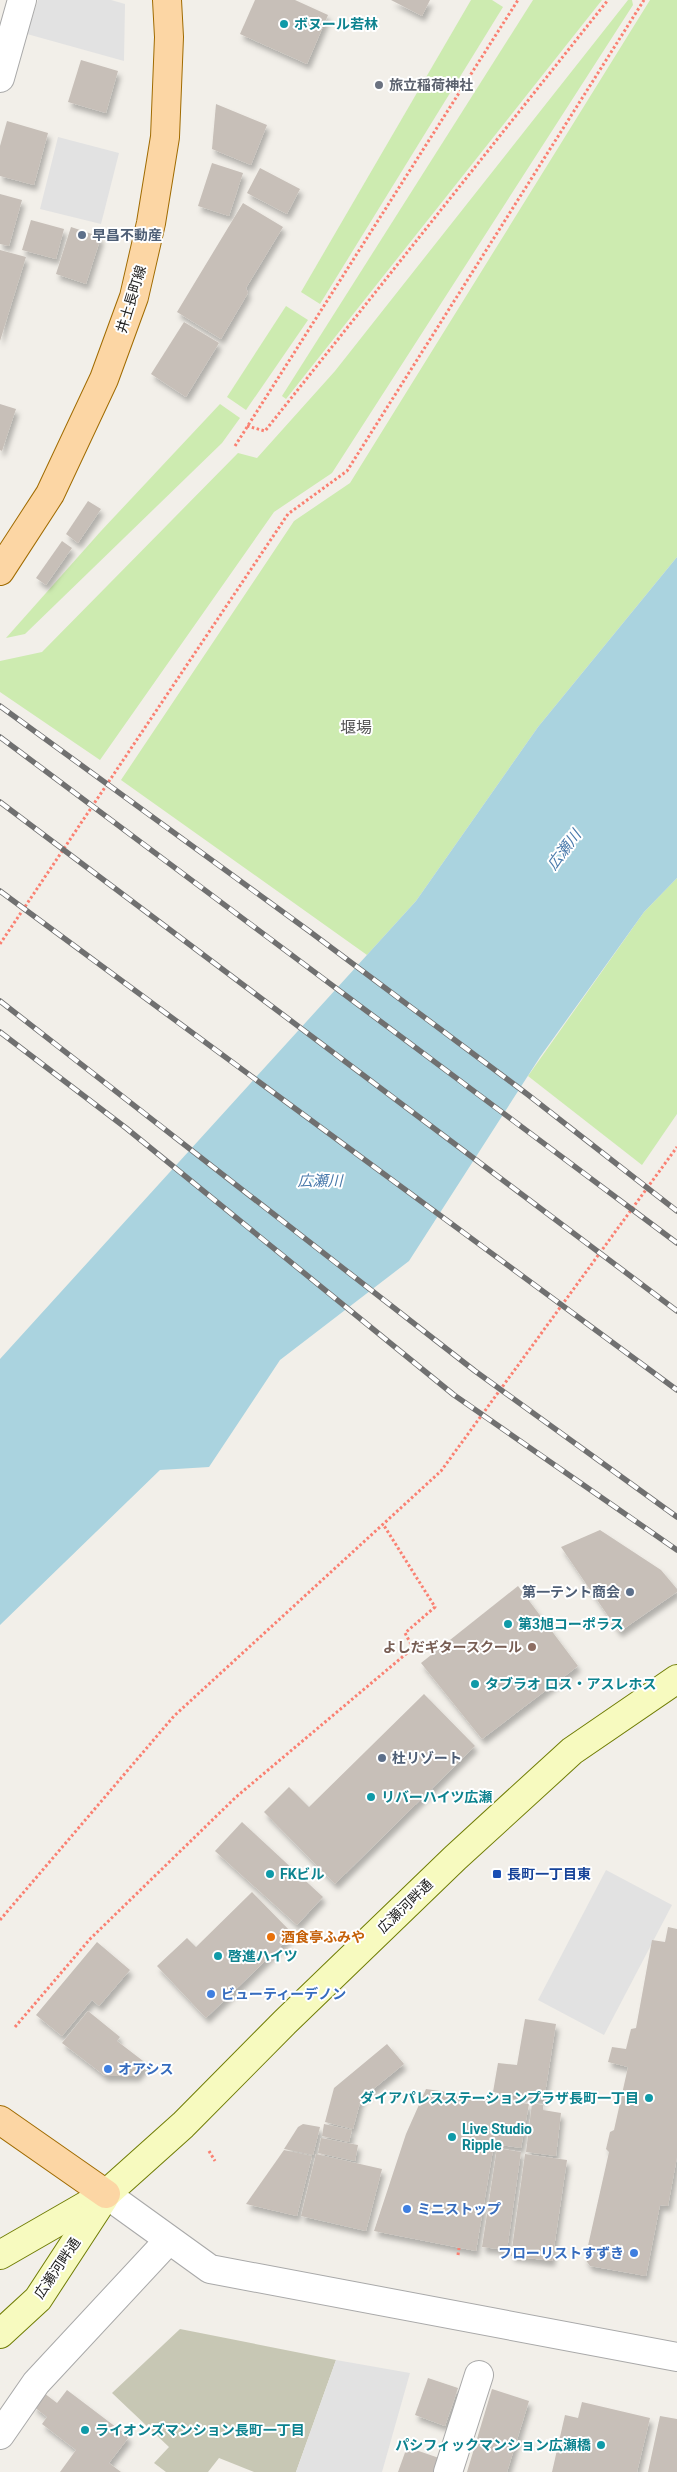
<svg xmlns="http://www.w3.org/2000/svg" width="677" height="2472" viewBox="0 0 677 2472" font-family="Roboto,'Noto Sans JP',sans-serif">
  <defs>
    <filter id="shadow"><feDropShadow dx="3" dy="5.5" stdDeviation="2.5" flood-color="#0004"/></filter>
  </defs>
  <rect width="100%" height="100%" fill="#f2efe9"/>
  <path fill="#c7c7b4" d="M180 2329 336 2360 296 2472H254L219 2458 208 2472H166L154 2463 169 2447 112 2393Z"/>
  <g fill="#cdebb0">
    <path d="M471 0H492L503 7 320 304 301 292Z"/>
    <path d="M533 0H602L286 399 282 396Z"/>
    <path d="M628 0H632L633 5 332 473 274 512 100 760 0 692V661L42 652 238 453 257 458 335 371Z"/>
    <path d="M650 0H677V557L538 727 416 901 367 955 121 780 294 521 350 483Z"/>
    <path d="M286 306 308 320 246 410 227 397Z"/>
    <path d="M220 404 240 418 222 443 25 634 6 638 101 531Z"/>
    <path d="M677 878V1114L642 1165 528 1076 644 912Z"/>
  </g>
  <g fill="#e2e2e2">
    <path d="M38 0H111L125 4 124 61 27 34Z"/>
    <path d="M58 137 119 153 101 224 40 209Z"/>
    <path d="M606 1870 672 1905 604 2035 538 2000Z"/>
    <path d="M336 2360 410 2373 382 2472H296Z"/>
  </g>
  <path fill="#aad3df" d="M677 557V878L644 912 540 1057 409 1261 280 1360 209 1467 160 1470 0 1625V1359L416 901 538 727Z"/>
  <g fill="#c7bfb8" filter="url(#shadow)">
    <path d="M255 0H295L328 15 307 64 240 34Z"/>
    <path d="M391 0H430L422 16Z"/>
    <path d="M81 60 118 71 106 113 68 102Z"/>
    <path d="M216 104 267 125 251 165 212 149Z"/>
    <path d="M7 121 48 133 34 185 0 176V146Z"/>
    <path d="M212 163 243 173 229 216 198 206Z"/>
    <path d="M260 168 300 189 287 214 247 193Z"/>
    <path d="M0 194 22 200 9 246 0 244Z"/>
    <path d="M243 203 283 227 246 288 248 293 221 339 177 312Z"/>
    <path d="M31 220 64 229 56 259 22 250Z"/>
    <path d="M71 227 101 237 86 284 56 274Z"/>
    <path d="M0 250 26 257 0 341Z"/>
    <path d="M184 322 219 343 186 397 151 374Z"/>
    <path d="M0 404 16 409 2 451 0 450Z"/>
    <path d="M88 501 101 509 78 543 66 534Z"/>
    <path d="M62 541 72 548 46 585 36 578Z"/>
    <path d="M600 1530 661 1570 677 1589V1592L619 1632 561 1547Z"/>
    <path d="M518 1586 578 1666 482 1739 421 1663Z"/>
    <path d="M424 1694 475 1746 335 1884 264 1812 289 1787 309 1807Z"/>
    <path d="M242 1822 323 1897 297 1925 215 1851Z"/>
    <path d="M252 1892 293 1934 206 2018 157 1966 187 1938 196 1947Z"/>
    <path d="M668 1927 677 1929V2157L668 2206 660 2205 646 2276 590 2266 585 2259 609 2152 606 2149 610 2132 614 2130 628 2067 608 2062 612 2047 626 2049 631 2029 636 2028 652 1940 665 1942Z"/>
    <path d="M97 1942 130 1970 99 2006 92 2000 62 2036 36 2015Z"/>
    <path d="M88 2011 120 2037 117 2041 147 2064 137 2076H105L62 2043Z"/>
    <path d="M525 2019 556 2024 544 2100 493 2092 498 2063 517 2065Z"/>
    <path d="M387 2044 404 2064 361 2099 353 2129 325 2122 334 2088Z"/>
    <path d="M426 2089 529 2104 521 2148 494 2144 476 2251 374 2231 406 2134Z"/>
    <path d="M532 2103 543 2105V2110L561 2113 556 2156 526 2152Z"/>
    <path d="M303 2124 320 2127 313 2155 284 2149 298 2127Z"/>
    <path d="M324 2124 352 2130 349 2142 322 2136Z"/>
    <path d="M321 2138 358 2145 355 2161 318 2153Z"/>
    <path d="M497 2148 521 2152 507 2250 482 2247Z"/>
    <path d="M284 2150 312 2156 297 2216 246 2204Z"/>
    <path d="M316 2154 382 2169 366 2231 301 2216Z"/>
    <path d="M525 2154 567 2160 552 2261 511 2256Z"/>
    <path d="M428 2378 458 2388 445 2426 415 2415Z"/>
    <path d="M492 2389 529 2401 507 2472H467Z"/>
    <path d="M67 2390 129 2437 109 2463 121 2472H60L76 2450 42 2424 47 2417 33 2406 44 2393 57 2403Z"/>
    <path d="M582 2402 650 2418 637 2472H552L565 2415 578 2418Z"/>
    <path d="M660 2416 677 2419V2472H648Z"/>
    <path d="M407 2447 439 2458 435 2472H398Z"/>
  </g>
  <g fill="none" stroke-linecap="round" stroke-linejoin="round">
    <g stroke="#a9a9a9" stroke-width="30">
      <path id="pedestrian" d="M448 2472 479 2375"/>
    </g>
    <g stroke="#a9a9a9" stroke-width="30">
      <g id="minor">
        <path d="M0 78 22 0"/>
        <path d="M0 2435 36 2383 168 2241"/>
      </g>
    </g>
    <g stroke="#a9a9a9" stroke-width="30">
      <path id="tertiary" d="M106 2194 210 2269 677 2357"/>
    </g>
    <g stroke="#707d05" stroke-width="30">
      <g id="secondary">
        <path d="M0 2255 106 2194 183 2125 285 2022 455 1858 572 1751 677 1679"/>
        <path d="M0 2334 38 2299 104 2198"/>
      </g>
    </g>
    <g stroke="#a06b00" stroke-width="30">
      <g id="primary">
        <path d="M0 571 50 494 104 379 134 297 151 223 165 137 169 37 167 0"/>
        <path d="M0 2120 106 2194"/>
      </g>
    </g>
    <g stroke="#fa8072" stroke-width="3" stroke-dasharray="2.5 2.5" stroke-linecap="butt">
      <path d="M247 426 265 431 608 0"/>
      <path d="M235 446 518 0"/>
      <path d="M0 944 288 514 347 471 644 0"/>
      <path d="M0 1920 174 1716 441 1471 677 1147"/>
      <path d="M15 2027 90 1939 236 1797 413 1648 405 1633 435 1607 383 1524"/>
      <path d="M209 2151 215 2161"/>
      <path d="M458 2255 459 2248"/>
    </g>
    <use href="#pedestrian" stroke="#fff" stroke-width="28"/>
    <use href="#minor" stroke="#fff" stroke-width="28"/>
    <use href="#tertiary" stroke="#fff" stroke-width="28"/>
    <use href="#secondary" stroke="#f7fabf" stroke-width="28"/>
    <use href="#primary" stroke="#fcd6a4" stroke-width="28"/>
    <g stroke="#707070" stroke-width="5.5">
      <g id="rail">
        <path d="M0 706 309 931 527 1094 677 1211"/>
        <path d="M0 737 677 1243"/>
        <path d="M0 802 677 1311"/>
        <path d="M0 891 677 1390"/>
        <path d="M0 1001 475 1371 677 1517"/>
        <path d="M0 1032 126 1128 454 1395 677 1550"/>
      </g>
    </g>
    <use href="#rail" stroke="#fff" stroke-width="4" stroke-dasharray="11" stroke-linecap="butt"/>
  </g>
  <g fill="#0f9aa8" stroke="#fff" stroke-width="2">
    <circle cx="284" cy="24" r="5"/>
    <circle cx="508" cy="1624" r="5"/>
    <circle cx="475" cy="1684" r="5"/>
    <circle cx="371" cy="1797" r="5"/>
    <circle cx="270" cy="1874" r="5"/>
    <circle cx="218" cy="1956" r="5"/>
    <circle cx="649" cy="2098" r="5"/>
    <circle cx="452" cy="2137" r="5"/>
    <circle cx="85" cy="2430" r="5"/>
    <circle cx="601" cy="2445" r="5"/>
  </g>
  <circle fill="#6b7280" stroke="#fff" stroke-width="2" cx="379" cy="85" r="5"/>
  <g fill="#5c6f8a" stroke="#fff" stroke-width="2">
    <circle cx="82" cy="235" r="5"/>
    <circle cx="630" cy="1592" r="5"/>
    <circle cx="382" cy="1758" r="5"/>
  </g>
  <circle fill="#8d6e63" stroke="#fff" stroke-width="2" cx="532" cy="1647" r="5"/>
  <rect fill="#1a4fb4" stroke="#fff" stroke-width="2" x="492" y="1869" width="10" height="10" rx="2.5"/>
  <circle fill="#e8710a" stroke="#fff" stroke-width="2" cx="271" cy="1937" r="5"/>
  <g fill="#3f7fe0" stroke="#fff" stroke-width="2">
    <circle cx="211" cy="1994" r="5"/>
    <circle cx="108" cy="2069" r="5"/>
    <circle cx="407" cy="2209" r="5"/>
    <circle cx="634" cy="2253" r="5"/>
  </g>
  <g text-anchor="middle" stroke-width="4" stroke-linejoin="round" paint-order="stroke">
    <g font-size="14" font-weight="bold" fill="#0d838f" stroke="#fff" text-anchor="start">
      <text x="294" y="29">ボヌール若林</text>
      <text x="518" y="1629">第3旭コーポラス</text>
      <text x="485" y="1689">タブラオ ロス・アスレホス</text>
      <text x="381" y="1802">リバーハイツ広瀬</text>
      <text x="280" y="1879">FKビル</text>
      <text x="228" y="1961">啓進ハイツ</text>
      <text x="639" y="2103" text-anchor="end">ダイアパレスステーションプラザ長町一丁目</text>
      <text x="462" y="2134">Live Studio<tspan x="462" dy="16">Ripple</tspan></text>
      <text x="95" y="2435">ライオンズマンション長町一丁目</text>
      <text x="591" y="2450" text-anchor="end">パシフィックマンション広瀬橋</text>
    </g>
    <g font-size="14" font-weight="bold" fill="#5b616d" stroke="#fff" text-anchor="start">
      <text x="389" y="90">旅立稲荷神社</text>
    </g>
    <g font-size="14" font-weight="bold" fill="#4e5e75" stroke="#fff" text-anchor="start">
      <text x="92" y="240">早昌不動産</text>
      <text x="620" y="1597" text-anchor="end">第一テント商会</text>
      <text x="392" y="1763">杜リゾート</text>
    </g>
    <g font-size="14" fill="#222" stroke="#fff">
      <text transform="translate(131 299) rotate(-73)" y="5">井土長町線</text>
      <text transform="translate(405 1906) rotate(-44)" y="5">広瀬河畔通</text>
      <text transform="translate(57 2268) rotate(-56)" y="5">広瀬河畔通</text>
    </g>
    <g font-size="14" font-weight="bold" fill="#785e54" stroke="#fff" text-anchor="end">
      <text x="522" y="1652">よしだギタースクール</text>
    </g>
    <g font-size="14" font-weight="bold" fill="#164399" stroke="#fff" text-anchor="start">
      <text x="507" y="1879">長町一丁目東</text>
    </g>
    <g font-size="14" font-weight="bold" fill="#c56008" stroke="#fff" text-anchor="start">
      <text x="281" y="1942">酒食亭ふみや</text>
    </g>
    <g font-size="14" font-weight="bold" fill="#366cbe" stroke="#fff" text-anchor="start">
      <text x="221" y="1999">ビューティーデノン</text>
      <text x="118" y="2074">オアシス</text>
      <text x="417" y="2214">ミニストップ</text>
      <text x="624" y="2258" text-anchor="end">フローリストすずき</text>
    </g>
    <g font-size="15" font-style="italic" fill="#4a7aab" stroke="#fff">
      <text transform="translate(564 850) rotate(-53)" y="5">広瀬川</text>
      <text x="320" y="1186">広瀬川</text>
    </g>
    <g font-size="16" fill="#555" stroke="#fff">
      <text x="356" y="733">堰場</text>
    </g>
  </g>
</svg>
